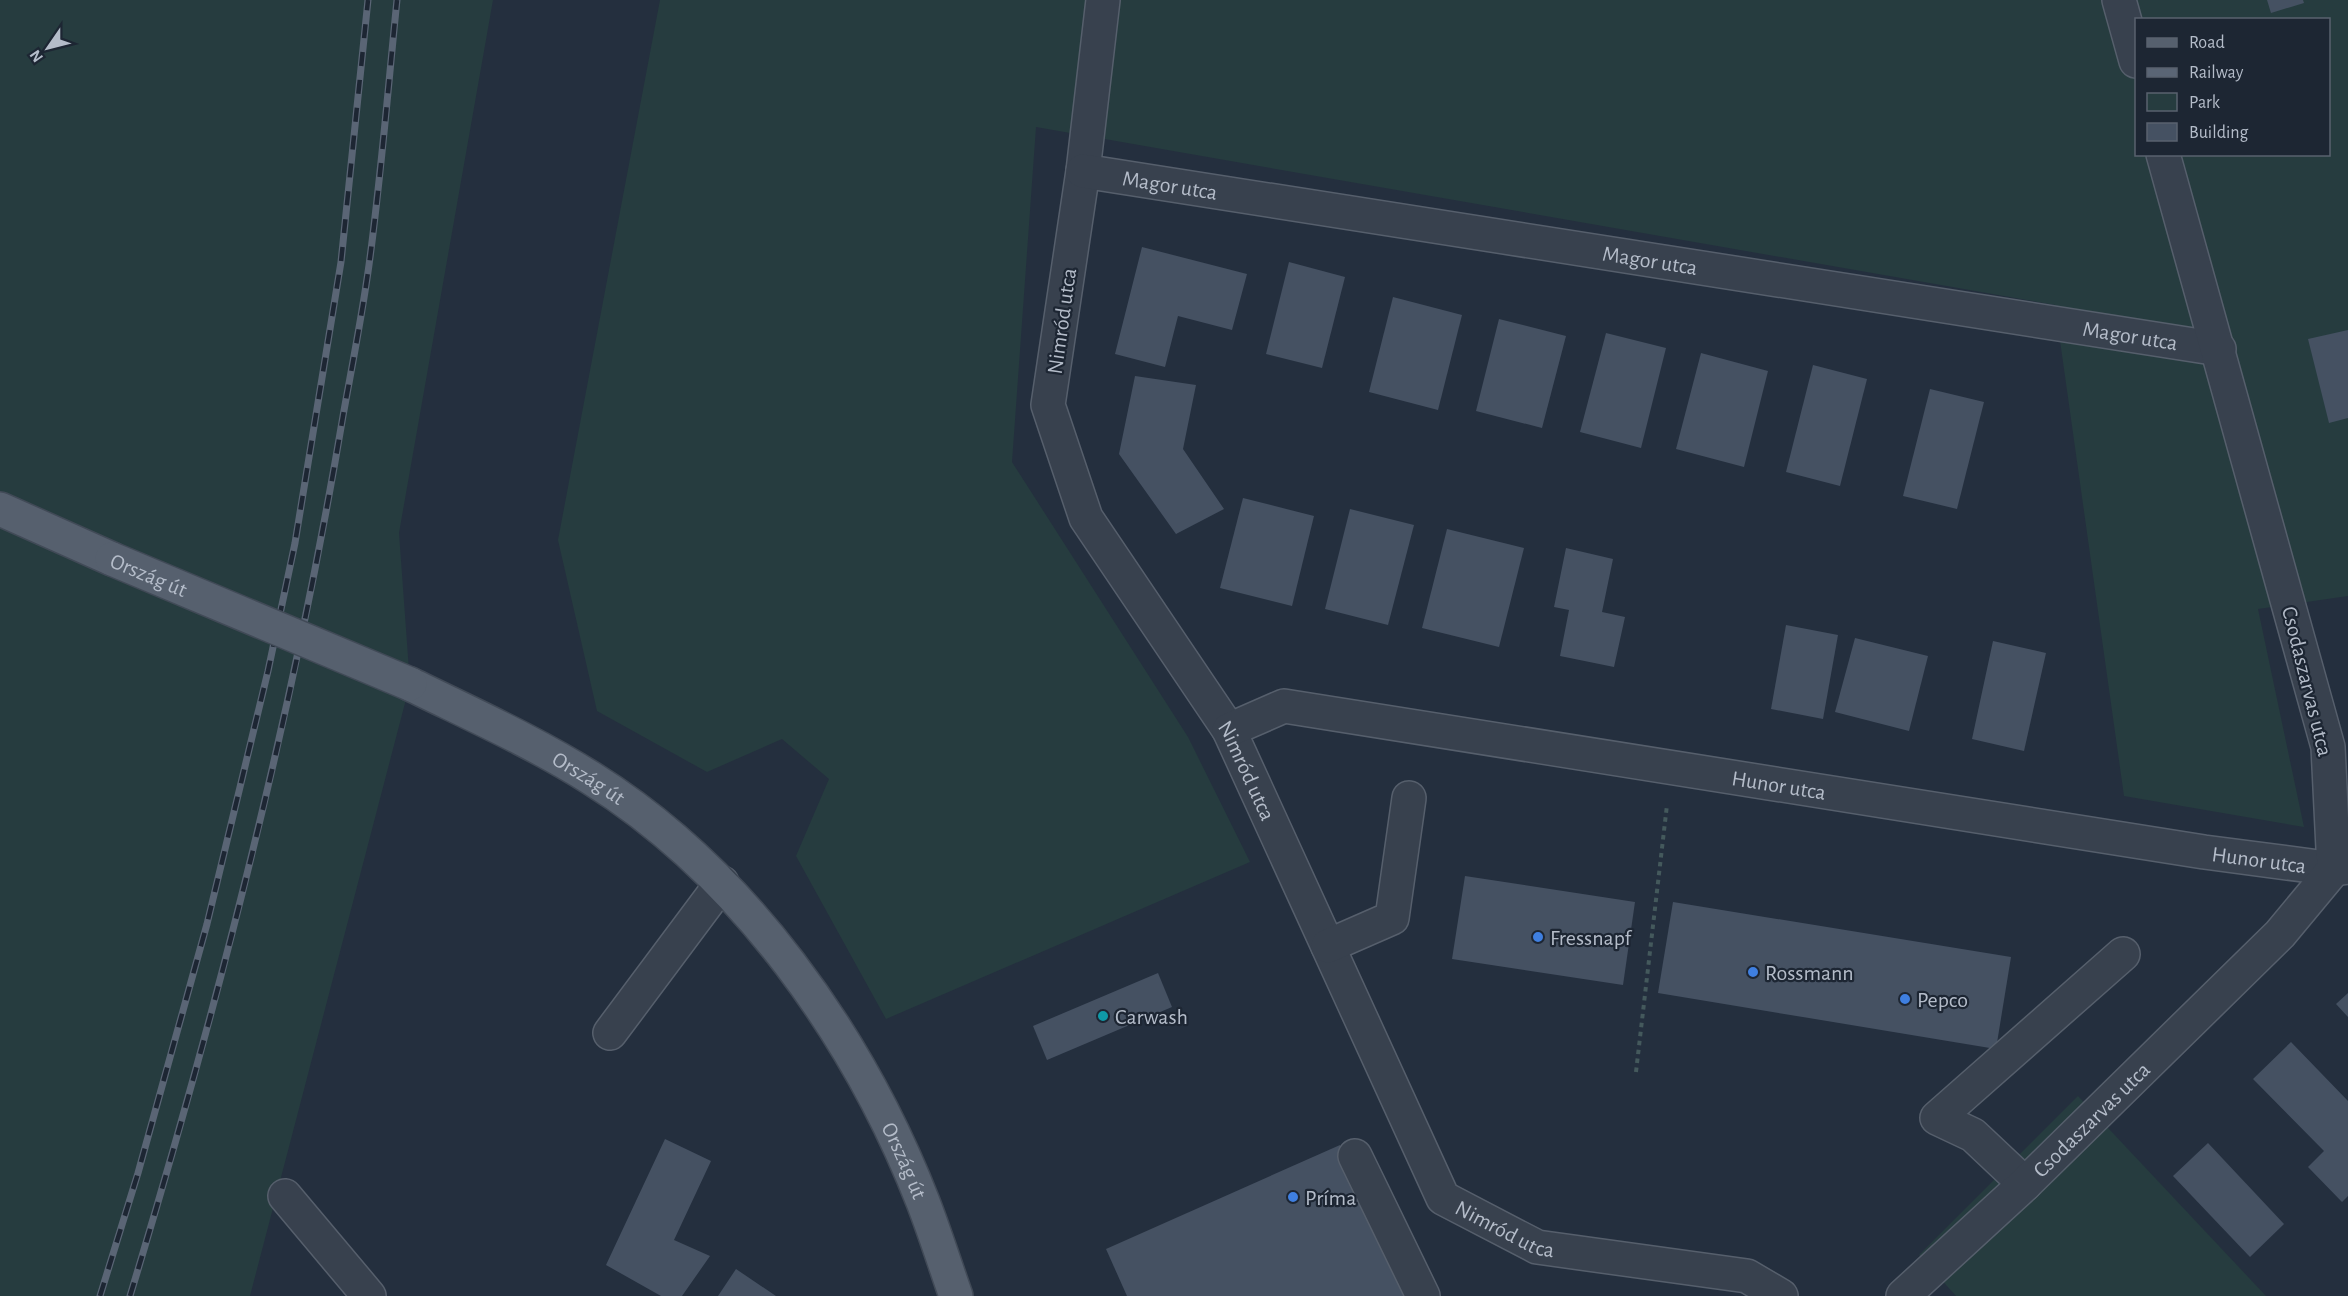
<svg xmlns="http://www.w3.org/2000/svg" width="2348" height="1296" viewBox="0 0 2348 1296" font-family="'Alegreya Sans',sans-serif">
  <rect width="100%" height="100%" fill="#242f3e"/>
  <g fill="#263c3f" fill-rule="evenodd">
    <path d="M0 0H493L399 533 410 684 250 1296H0Z"/>
    <path d="M660 0H2348V596L2258 609 2304 827 2124 796 2055 305 1036 127 1012 462 1188 737 1250 862 886 1019 796 856 829 779 782 739 707 772 597 711 558 540ZM2136 20H2328V154H2136Z"/>
    <path d="M2078 1096 2266 1296H1956L1919 1255Z"/>
  </g>
  <g fill="#455162">
    <path d="M2267 0H2303L2304 3 2271 13Z"/>
    <path d="M1142 247 1247 274 1232 330 1178 316 1165 367 1115 354Z"/>
    <path d="M1289 262 1345 277 1322 368 1266 354Z"/>
    <path d="M1393 297 1462 315 1438 410 1369 392Z"/>
    <path d="M1499 319 1566 336 1542 428 1476 411Z"/>
    <path d="M2348 330V418L2329 423 2308 339Z"/>
    <path d="M1606 333 1666 348 1641 448 1580 432Z"/>
    <path d="M1701 353 1768 371 1744 467 1676 449Z"/>
    <path d="M1813 365 1867 379 1840 486 1786 472Z"/>
    <path d="M1135 376 1196 385 1183 449 1224 509 1176 534 1119 454Z"/>
    <path d="M1930 389 1984 402 1957 509 1903 496Z"/>
    <path d="M1243 498 1314 516 1292 606 1220 588Z"/>
    <path d="M1350 509 1414 525 1388 625 1325 609Z"/>
    <path d="M1447 529 1524 548 1499 647 1422 628Z"/>
    <path d="M1566 548 1613 559 1602 612 1625 617 1614 667 1560 656 1569 610 1554 607Z"/>
    <path d="M1786 625 1838 635 1823 719 1771 709Z"/>
    <path d="M1855 638 1928 656 1909 731 1835 712Z"/>
    <path d="M1993 641 2046 653 2024 751 1972 739Z"/>
    <path d="M1465 876 1635 902 1623 985 1452 959Z"/>
    <path d="M1673 902 2011 957 1996 1049 1658 993Z"/>
    <path d="M1158 973 1172 1007 1047 1060 1033 1026Z"/>
    <path d="M2348 993V1017L2336 1004Z"/>
    <path d="M2291 1042 2348 1101V1196L2342 1202 2308 1167 2324 1151 2253 1079Z"/>
    <path d="M665 1139 711 1161 674 1240 710 1256 682 1296H661L606 1265Z"/>
    <path d="M2208 1143 2284 1224 2250 1257 2173 1176Z"/>
    <path d="M1340 1145 1408 1296H1127L1106 1249Z"/>
    <path d="M736 1269 776 1296H718Z"/>
  </g>
  <g fill="none" stroke-linecap="round" stroke-linejoin="round">
    <g stroke="#565f6c" stroke-width="36">
      <g id="minor">
        <path id="s1" d="M1103 0 1083 171 1048 405 1086 518 1229 730 1443 1198 1537 1247 1747 1276 1781 1296"/>
        <path d="M2119 0 2136 61"/>
        <path id="s2" d="M1083 171 2219 349"/>
        <path id="s3" d="M1229 730 1284 706 2204 852 2334 869 2348 867"/>
        <path d="M1328 946 1392 918 1409 798"/>
        <path d="M610 1033 722 883"/>
        <path d="M1355 1156 1423 1296"/>
        <path d="M2025 1184 1973 1135 1937 1118 2123 954"/>
        <path d="M285 1196 369 1296"/>
        <path id="s4" d="M1903 1296 2025 1184 2280 934 2334 869 2328 747 2163 154"/>
      </g>
    </g>
    <g stroke="#414a57" stroke-width="36">
      <g id="major">
        <path d="M0 509 112 559"/>
        <path id="s5" d="M410 684C471 714 534 742 591 778 743 873 858 1036 923 1202 935 1233 945 1265 956 1296"/>
      </g>
    </g>
    <path stroke="#44595c" stroke-width="4" stroke-dasharray="4.5 4.5" stroke-linecap="butt" d="M1636 1072 1667 805"/>
    <use href="#minor" stroke="#38414e" stroke-width="33"/>
    <use href="#major" stroke="#56606e" stroke-width="33"/>
    <g stroke="#5a6575" stroke-width="7">
      <g id="rail">
        <path d="M100 1296 138 1173 207 924 268 671 295 543 341 262 368 0"/>
        <path d="M130 1296C218 1007 293 714 343 416 352 366 362 316 369 265 381 177 388 88 397 0"/>
      </g>
    </g>
    <use href="#rail" stroke="#1d2633" stroke-width="4.5" stroke-dasharray="14" stroke-linecap="butt"/>
    <g stroke="#414a57" stroke-width="36" stroke-linecap="butt">
      <g id="major-bridge">
        <path id="s6" d="M112 559 410 684"/>
      </g>
    </g>
    <use href="#major-bridge" stroke="#56606e" stroke-width="33"/>
  </g>
  <g fill="#3f7fe0" stroke="#1d2633" stroke-width="2">
    <circle cx="1538" cy="937" r="6"/>
    <circle cx="1753" cy="972" r="6"/>
    <circle cx="1905" cy="999" r="6"/>
    <circle cx="1293" cy="1197" r="6"/>
  </g>
  <circle fill="#0f9aa8" stroke="#1d2633" stroke-width="2" cx="1103" cy="1016" r="6"/>
  <g text-anchor="middle" stroke-width="4.5" stroke-linejoin="round" paint-order="stroke">
    <g font-size="22" fill="#b4bcc9" stroke="#1d2633">
      <text dy="8" stroke="none"><textPath href="#s2" startOffset="88">Magor utca</textPath></text>
      <text dy="8" stroke="none"><textPath href="#s2" startOffset="574">Magor utca</textPath></text>
      <text transform="translate(1061 321) rotate(-82)" y="8">Nimród utca</text>
      <text dy="8" stroke="none"><textPath href="#s2" startOffset="1060">Magor utca</textPath></text>
      <text dy="8" stroke="none"><textPath href="#s6" startOffset="40">Ország út</textPath></text>
      <text transform="translate(2308 681) rotate(76)" y="8">Csodaszarvas utca</text>
      <text dy="8" stroke="none"><textPath href="#s1" startOffset="828">Nimród utca</textPath></text>
      <text dy="8" stroke="none"><textPath href="#s5" startOffset="202">Ország út</textPath></text>
      <text dy="8" stroke="none"><textPath href="#s3" startOffset="561">Hunor utca</textPath></text>
      <text dy="8" stroke="none"><textPath href="#s3" startOffset="1047">Hunor utca</textPath></text>
      <text dy="8" stroke="none"><textPath href="#s4" startOffset="258">Csodaszarvas utca</textPath></text>
      <text dy="8" stroke="none"><textPath href="#s5" startOffset="706">Ország út</textPath></text>
      <text dy="8" stroke="none"><textPath href="#s1" startOffset="1368">Nimród utca</textPath></text>
    </g>
    <g font-size="22" fill="#b4bcc9" stroke="#1d2633" text-anchor="start">
      <text x="1550" y="945">Fressnapf</text>
      <text x="1765" y="980">Rossmann</text>
      <text x="1917" y="1007">Pepco</text>
      <text x="1115" y="1024">Carwash</text>
      <text x="1305" y="1205">Príma</text>
    </g>
  </g>
  <rect x="2135" y="18" width="195" height="138" fill="#1d2633" stroke="#59626f" stroke-width="1.5"/>
  <rect x="2147" y="38" width="30" height="9" fill="#56606e" stroke="#59626f" stroke-width="1.5"/>
  <text x="2189" y="48" font-size="18" fill="#b4bcc9">Road</text>
  <rect x="2147" y="68" width="30" height="9" fill="#5a6575" stroke="#59626f" stroke-width="1.5"/>
  <text x="2189" y="78" font-size="18" fill="#b4bcc9">Railway</text>
  <rect x="2147" y="93" width="30" height="18" fill="#263c3f" stroke="#59626f" stroke-width="1.5"/>
  <text x="2189" y="108" font-size="18" fill="#b4bcc9">Park</text>
  <rect x="2147" y="123" width="30" height="18" fill="#455162" stroke="#59626f" stroke-width="1.5"/>
  <text x="2189" y="138" font-size="18" fill="#b4bcc9">Building</text>
  <g transform="translate(48 48) rotate(235)" stroke="#1d2633" stroke-width="4.5" paint-order="stroke">
  <path d="M0-4.5L10 22L0 15L-10 22Z" fill="#b4bcc9"/>
  <text y="-9" font-size="16" font-weight="bold" text-anchor="middle" fill="#b4bcc9">N</text>
  </g>
</svg>
